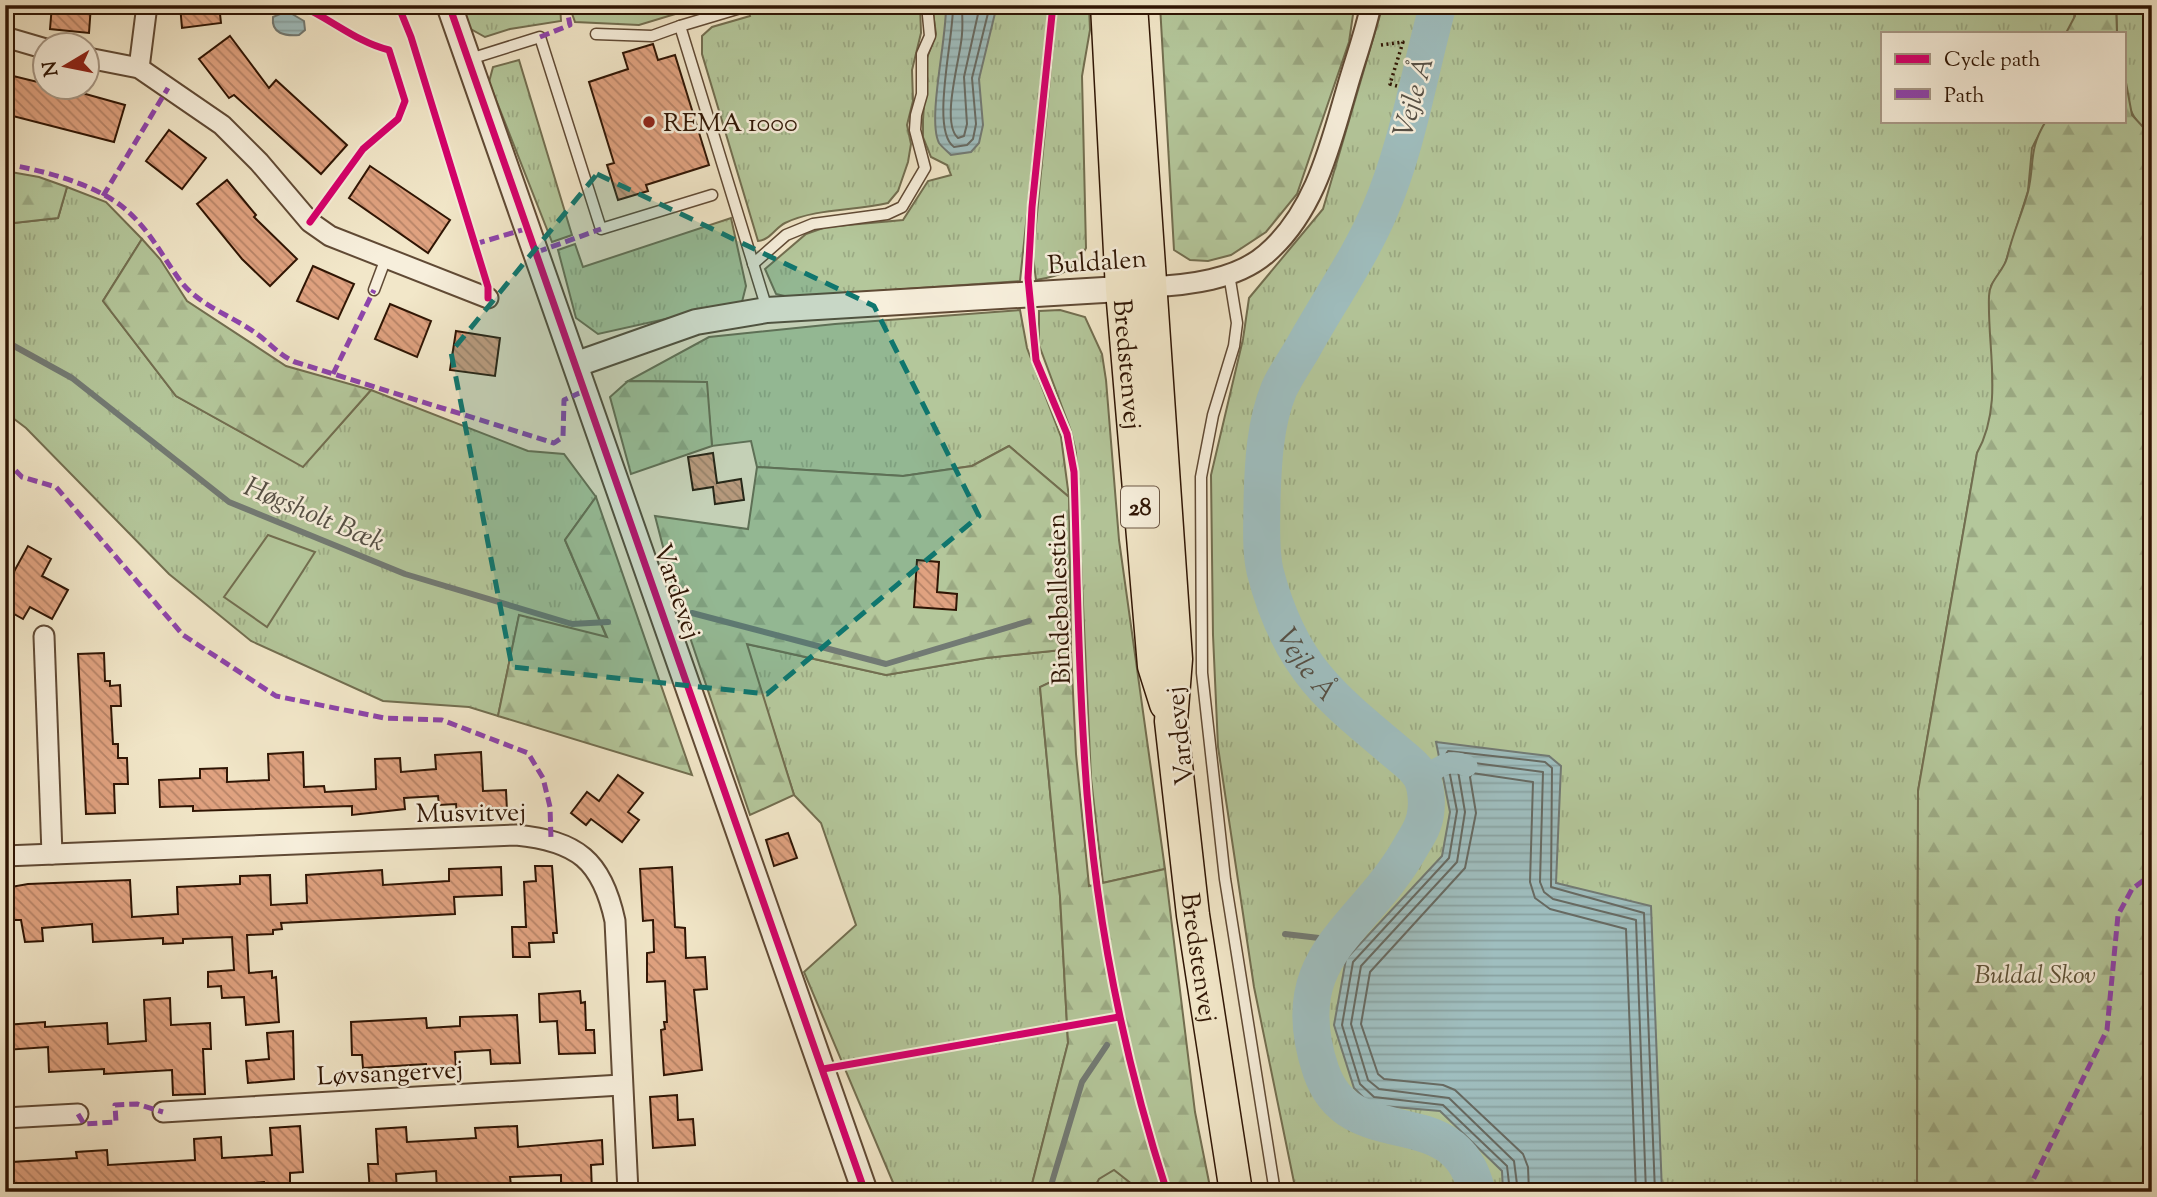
<svg xmlns="http://www.w3.org/2000/svg" width="2157" height="1197" viewBox="0 0 2157 1197" font-family="'Sorts Mill Goudy',serif">
  <defs>
    <pattern id="grass-tufts" width="24" height="20" patternUnits="userSpaceOnUse" patternTransform="scale(1.75)"><rect width="24" height="20" fill="#b4c79b"/><path d="M3 7l-1-3M5 7V3M7 7l1-3M15 17l-1-3M17 17v-4M19 17l1-3" fill="none" stroke="#9baa84"/></pattern>
    <pattern id="forest-firs" width="22" height="20" patternUnits="userSpaceOnUse" patternTransform="scale(1.75)"><rect width="22" height="20" fill="#b4c79b"/><path d="M5 1l3.5 6h-7zM16 11l3.5 6h-7z" fill="#9baa84"/></pattern>
    <pattern id="water-rules" width="6" height="5" patternUnits="userSpaceOnUse" patternTransform="scale(1.75)"><rect width="6" height="5" fill="#9fbebf"/><path d="M0 2.5h6" fill="none" stroke="#89a2a2"/></pattern>
    <pattern id="building-back-hatch" width="6" height="6" patternUnits="userSpaceOnUse" patternTransform="scale(1.75)"><rect width="6" height="6" fill="#e0a280"/><path d="M-1 5l2 2M0 0l6 6M5-1l2 2" fill="none" stroke="#b68367"/></pattern>
  </defs>
  <rect width="100%" height="100%" fill="#f2e7c9"/>
  <filter id="stains"><feTurbulence type="fractalNoise" baseFrequency=".00286" numOctaves="4"/><feColorMatrix values="0 0 0 0 .2 0 0 0 0 .09 0 0 0 0 .02 0 0 0 .5 -.17"/></filter>
  <radialGradient id="worn" r=".72"><stop offset=".6" stop-color="#630" stop-opacity="0"/><stop offset="1" stop-color="#630" stop-opacity=".3"/></radialGradient>
  <g fill="url(#grass-tufts)" stroke="#726e50" stroke-width="2">
    <path d="M460 5H560L561 21 510 29 485 37 469 28Z"/>
    <path d="M569 5H705L639 25 575 22Z"/>
    <path d="M747 5H920L921 33 912 70 913 101 907 125 911 144 908 162 898 191 888 203C855 211 816 208 785 223 775 228 770 240 758 241L702 54V36L712 27 750 16Z"/>
    <path d="M932 5H1049L1020 281 789 297 776 294 765 269 806 234 826 227 903 220 928 181 951 175 947 165 931 157 923 137V120L927 58 936 34Z"/>
    <path d="M1057 5H1089L1090 30 1082 76 1086 248C1074 271 1061 276 1036 280L1033 256Z"/>
    <path d="M1383 5H2074C2075 16 2075 26 2066 33H1882V121H2046L2032 148 2028 191 2005 264 1991 286 1993 403 1986 437 1977 453 1918 791 1917 1192H1296L1254 987 1218 747 1213 635 1211 475 1243 339 1249 298 1323 209Z"/>
    <path d="M2116 5H2152V127H2143C2119 108 2124 61 2124 33H2117Z"/>
    <path d="M519 60 572 235 552 242 489 82 493 67Z"/>
    <path d="M67 187 106 202 142 239 103 301 176 396 303 466 371 390 528 451 564 454 596 497 565 540 607 638 519 616 498 716 469 707 383 701 251 641 169 574 26 428 5 412V224L58 218Z"/>
    <path d="M731 218 746 286 742 302 598 334 576 318 558 250 575 244 583 267Z"/>
    <path d="M1020 310 1027 348 1061 437 1069 497 1009 446 972 466 903 476 757 467 751 441 712 446 706 382 628 381 709 337 835 324Z"/>
    <path d="M1060 310 1085 317 1102 354 1106 380 1119 540 1165 869 1103 883 1091 778 1076 453 1071 431 1039 345V311Z"/>
    <path d="M746 644 886 675 986 658 1071 649 1072 672 1040 687 1060 896 1068 1043 1030 1192H897L804 972 856 925 821 823 794 795Z"/>
    <path d="M1114 1169 1142 1192H1092L1098 1179Z"/>
  </g>
  <g fill="url(#forest-firs)" stroke="#726e50" stroke-width="2">
    <path d="M1160 5H1352L1354 8 1349 42 1297 194 1266 232 1231 255 1208 261 1190 260 1174 250Z"/>
    <path d="M2074 5H2116L2117 33H2066L2075 16Z"/>
    <path d="M2124 72 2132 115 2143 127H2152V1192H1917L1918 791 1977 453C2004 404 1987 349 1989 296 1989 281 2003 272 2007 258 2012 235 2022 214 2028 192 2035 162 2028 150 2046 121H2124Z"/>
    <path d="M5 171 39 177 67 187 58 218 5 224Z"/>
    <path d="M142 239 160 259 187 301 286 366 371 390 303 467 176 396 103 301Z"/>
    <path d="M628 381 707 382 712 446 631 474 610 397Z"/>
    <path d="M1009 446 1069 497 1071 649 986 658 886 675 747 644 794 795 750 815 675 593 655 516 748 529 757 467 903 476 972 466Z"/>
    <path d="M596 497 692 775 498 716 519 615 607 637 565 540Z"/>
    <path d="M1072 672 1076 754 1089 886 1165 869 1195 1112 1211 1192H1142L1114 1170 1099 1179 1092 1192H1030L1068 1043 1060 896 1040 687Z"/>
  </g>
  <path fill="#b4c79b" stroke="#726e50" stroke-width="2" d="M268 535 315 552 267 627 224 597Z"/>
  <g fill="url(#water-rules)" stroke="#727a74" stroke-width="2">
    <path d="M946 5H997L979 79 983 125 979 143 971 152 951 155C947 151 942 147 939 143 927 119 947 39 946 5Z"/>
    <path d="M287 11 304 21 305 30 299 35C285 36 271 34 273 17Z"/>
    <path d="M1436 742 1549 756 1561 766 1556 883 1651 906 1662 1192H1503L1502 1171 1440 1111 1371 1105 1354 1088 1334 1025 1346 959 1442 856 1450 812Z"/>
  </g>
  <g fill="none" stroke-linecap="round" stroke-linejoin="round">
    <g stroke="#676a62" stroke-width="2">
      <path d="M953 5C954 38 930 130 954 147L967 145 973 139 976 124 972 78 990 5"/>
      <path d="M962 5C962 15 963 24 962 34 961 57 940 122 958 138L964 136 967 124 964 77 980 5"/>
      <path d="M1510 1192 1507 1166 1443 1105 1374 1097 1360 1084 1342 1025 1353 962 1449 858 1457 811 1446 754 1448 751 1545 762 1552 768 1551 887 1644 913 1655 1192"/>
      <path d="M1518 1192 1514 1161 1449 1098 1379 1089 1368 1080 1351 1024 1361 966 1457 862 1465 812 1457 765 1459 761 1543 772 1540 882 1544 892 1553 899 1636 920 1646 1192"/>
      <path d="M1529 1192 1528 1167 1523 1154 1455 1090 1443 1085 1384 1079 1378 1074 1361 1024 1370 972 1465 868 1476 813 1470 777 1472 773 1533 782 1530 882 1535 898 1550 909 1626 929 1636 1192"/>
    </g>
    <g stroke="#727a74" stroke-width="6">
      <path d="M5 341 72 378 229 502 405 574 572 624 608 622"/>
      <path d="M692 613 886 664 1029 621"/>
      <path d="M1285 934 1336 940"/>
      <path d="M1049 1192 1082 1082 1107 1045"/>
    </g>
    <path stroke="#9fbebf" stroke-width="21" d="M1423 782C1434 768 1448 757 1467 766"/>
    <path stroke="#9fbebf" stroke-width="37" id="s1" d="M1438 5C1419 73 1408 145 1380 210 1360 257 1329 301 1304 346 1296 360 1286 374 1279 389 1265 423 1263 463 1262 500 1262 523 1260 549 1265 571 1275 610 1291 648 1317 679 1338 704 1364 725 1389 746 1399 755 1413 764 1420 775 1426 784 1427 800 1426 810 1425 825 1417 836 1410 848 1363 931 1282 956 1321 1071 1351 1158 1455 1096 1477 1192"/>
  </g>
  <g fill="url(#building-back-hatch)" stroke="#2f1504" stroke-width="2">
    <path d="M52 5H91L89 33 50 29Z"/>
    <path d="M180 5H219L221 23 182 28Z"/>
    <path d="M230 36 269 88 276 80 347 145 321 174 234 95 229 98 199 59Z"/>
    <path d="M653 44 658 60 675 55 709 165 646 185 648 191 618 200 607 165 614 163 589 82 628 69 623 53Z"/>
    <path d="M9 75 46 84V88H64L125 105 114 142 5 114Z"/>
    <path d="M169 130 206 158 182 189 146 161Z"/>
    <path d="M370 166 450 220 428 253 349 198Z"/>
    <path d="M227 180 256 215 254 217 297 259 270 286 242 259 197 204Z"/>
    <path d="M313 266 354 284 338 319 297 301Z"/>
    <path d="M390 304 431 321 417 357 375 339Z"/>
    <path d="M456 331 500 338 495 376 450 370Z"/>
    <path d="M713 453 717 483 741 479 744 500 715 504 713 487 693 490 688 457Z"/>
    <path d="M28 546 51 559 42 576 68 590 52 619 30 607 23 619 5 609V588Z"/>
    <path d="M917 560 939 562 937 592 957 594 956 610 914 607Z"/>
    <path d="M104 653 105 681H110V686L120 685 121 706H111L113 744H118V758H127L128 784H114L115 813 86 814 78 654Z"/>
    <path d="M303 752 304 787 324 786 325 792 376 789 375 759 400 758 401 772 436 769 435 755 481 752 483 791 506 790 507 811 457 814 456 804 439 805 438 796 404 798 405 809 352 815V806L193 811V806L160 807 159 780 200 778V769L227 768V782L269 780 268 754Z"/>
    <path d="M618 775 643 793 628 812 639 820 622 842 591 819 586 825 571 813 587 792 599 801Z"/>
    <path d="M788 833 797 858 774 866 766 840Z"/>
    <path d="M535 866H552L557 933H553L554 942 529 943 530 957H513L512 927H526L524 882 536 881Z"/>
    <path d="M501 867 502 895 454 897 455 914 281 923 282 929 273 930V934L247 935 249 973 272 971V978L276 977 279 1022 246 1025 244 997 222 998 221 986 208 987V972L234 970 232 937 183 939V943L163 944V938L93 942 92 924 42 928 43 941 25 942 21 920H13L12 914H5V888L28 884 130 880 132 917 178 914 177 887 240 884V876L270 875 271 905 307 903 306 875 382 870 383 885 449 881V869Z"/>
    <path d="M672 867 675 927 685 928 686 958 705 957 707 989 694 990 702 1070 664 1075 661 1030 665 1029 664 1022H667L665 981 647 982V953L654 952 653 920 643 921 640 869Z"/>
    <path d="M580 991 581 1003 585 1002 586 1030H594L595 1053 559 1054 557 1021 540 1022 539 994Z"/>
    <path d="M170 998 171 1025 210 1023 211 1049H203L205 1094 173 1095 172 1070 104 1074V1069L49 1072 48 1047 5 1050V1025L45 1022V1027L107 1023 108 1044 146 1041 144 1000Z"/>
    <path d="M517 1015 520 1063 491 1064 490 1050 455 1052 456 1069 427 1071 426 1064 363 1068 362 1055H352L351 1022 426 1018 427 1028 460 1026V1017Z"/>
    <path d="M293 1031 294 1079 248 1083 246 1061 269 1059 267 1033Z"/>
    <path d="M677 1095 678 1120 693 1119 695 1145 653 1148 650 1097Z"/>
    <path d="M300 1126 303 1172 290 1173V1192H265L264 1182 201 1188V1192H79V1188L14 1192 12 1162 77 1158 76 1152 107 1150 108 1165 195 1160 194 1139 221 1137 222 1158 272 1155 270 1128Z"/>
    <path d="M517 1126 518 1147 602 1140 603 1164 591 1165 592 1192H561V1175L510 1177 511 1185 437 1190 436 1171 396 1174 397 1192H370L368 1164H378L376 1129 406 1127 407 1142 476 1138 475 1128Z"/>
  </g>
  <g fill="none" stroke-linecap="round" stroke-linejoin="round">
    <g stroke="#604a35" stroke-width="13">
      <g id="service">
        <path d="M747 6 680 26 767 309"/>
        <path d="M596 34 652 36 680 26"/>
        <path d="M470 59 540 37 601 229 712 195"/>
        <path d="M753 264 786 235 813 224 887 214 902 207 925 168 915 130 916 115 922 94V54L930 36 927 5"/>
        <path d="M1229 274 1237 323 1234 346 1213 415 1201 477 1202 673 1225 879 1275 1192"/>
        <path d="M374 290 386 258"/>
      </g>
    </g>
    <g stroke="#604a35" stroke-width="23">
      <g id="minor">
        <path d="M5 37 46 49"/>
        <path d="M88 58 139 68 222 125 259 162 310 222 330 236 488 298"/>
        <path d="M139 68 147 5"/>
        <path d="M1150 287C1188 285 1236 280 1266 254 1315 212 1330 146 1347 88 1355 60 1365 33 1371 5"/>
        <path d="M44 636 52 854"/>
        <path d="M5 856 516 835C577 841 602 860 615 921L628 1192"/>
        <path d="M163 1112 621 1085"/>
        <path d="M5 1118 78 1114"/>
      </g>
    </g>
    <g stroke="#604a35" stroke-width="28">
      <g id="tertiary">
        <path d="M449 5 865 1192"/>
        <path d="M577 364 696 322 767 310 1137 288"/>
      </g>
    </g>
    <g stroke="#2f1504" stroke-width="35">
      <g id="trunk">
        <path id="s2" d="M1107 5 1122 290 1154 666 1166 704"/>
        <path id="s3" d="M1131 5 1176 659 1171 721 1193 915 1236 1192"/>
      </g>
    </g>
    <path stroke="#2f1504" stroke-width="3.5" stroke-dasharray="2 3.5" stroke-linecap="butt" d="M1381 45 1403 42 1390 84 1397 86"/>
    <use href="#service" stroke="#f7efdc" stroke-width="10"/>
    <use href="#minor" stroke="#f7efdc" stroke-width="19"/>
    <use href="#tertiary" stroke="#f7efdc" stroke-width="24"/>
    <use href="#trunk" stroke="#f2e7c9" stroke-width="32"/>
    <g stroke="#8e44ad" stroke-width="5" stroke-dasharray="10 5" stroke-linecap="butt">
      <path d="M540 37 570 25 566 5"/>
      <path d="M5 164C42 170 95 184 124 208 149 229 161 254 179 279 197 305 233 316 257 334 271 344 279 355 295 362L554 443 563 437 564 400 586 390"/>
      <path d="M103 196 168 88"/>
      <path d="M475 244 529 228"/>
      <path d="M537 252 601 229"/>
      <path d="M333 374 374 290"/>
      <path d="M5 460 22 477 56 487 183 635 276 696 384 718 442 720 528 753 543 778 550 807 551 839"/>
      <path d="M78 1114 84 1124 116 1122 115 1105 137 1104 163 1112"/>
      <path d="M2027 1192 2107 1030 2118 915 2132 889 2152 874"/>
    </g>
    <g stroke="#f7efdc" stroke-width="11">
      <g id="cycleway">
        <path d="M299 5C330 18 356 42 389 50L405 101 398 119 363 149 310 222"/>
        <path d="M398 5 411 37 488 287V298"/>
        <path d="M449 5 865 1192"/>
        <path d="M1053 5 1032 207 1028 278 1036 360 1067 434 1074 472C1077 564 1078 657 1084 749 1092 898 1121 1049 1167 1192"/>
        <path d="M823 1069 1119 1017"/>
      </g>
    </g>
    <use href="#cycleway" stroke="#d6006c" stroke-width="7"/>
  </g>
  <path fill="#0f766e" fill-opacity="0.2" stroke="#0f766e" stroke-width="5" stroke-dasharray="14 9" stroke-linejoin="round" d="M597 174 874 306 979 516 767 694 512 667 451 352Z"/>
  <circle fill="#8f2418" stroke="#f7efdc" stroke-width="2.5" cx="649" cy="122" r="7"/>
  <g text-anchor="middle" stroke-width="5" stroke-linejoin="round" paint-order="stroke">
    <rect fill="#f7efdc" stroke="#6b5645" stroke-width="2" x="1121" y="486.5" width="38" height="41" rx="5"/>
    <g font-size="24" font-weight="bold" fill="#2f1504">
      <text x="1140" y="515">28</text>
    </g>
    <g font-size="26" fill="#2f1504" stroke="#f7efdc" text-anchor="start">
      <text x="663" y="131">REMA 1000</text>
    </g>
    <g font-size="26" fill="#2f1504" stroke="#f7efdc">
      <text transform="translate(1097 261) rotate(-4)" y="9">Buldalen</text>
      <text dy="9" stroke="none"><textPath href="#s2" startOffset="360">Bredstenvej</textPath></text>
      <text transform="translate(678 591) rotate(71)" y="9">Vardevej</text>
      <text transform="translate(1058 599) rotate(-92)" y="9">Bindeballestien</text>
      <text transform="translate(1179 736) rotate(-96)" y="9">Vardevej</text>
      <text transform="translate(471 812) rotate(-1)" y="9">Musvitvej</text>
      <text dy="9" stroke="none"><textPath href="#s3" startOffset="956">Bredstenvej</textPath></text>
      <text transform="translate(390 1072) rotate(-3)" y="9">Løvsangervej</text>
    </g>
    <g font-size="26" font-style="italic" fill="#5e5339" stroke="#f7efdc">
      <text x="2035" y="983">Buldal Skov</text>
    </g>
    <g font-size="28" font-style="italic" fill="#565045" stroke="#f7efdc">
      <text transform="translate(1412 97) rotate(-74)" y="10">Vejle Å</text>
      <text transform="translate(315 513) rotate(23)" y="10">Høgsholt Bæk</text>
      <text dy="10" stroke="none"><textPath href="#s1" startOffset="705">Vejle Å</textPath></text>
    </g>
  </g>
  <rect width="2157" height="1197" fill="none" stroke="#f2e7c9" stroke-width="28"/>
  <rect x="7" y="7" width="2143" height="1183" fill="none" stroke="#2f1504" stroke-width="3.5"/>
  <rect x="14" y="14" width="2129" height="1169" fill="none" stroke="#2f1504" stroke-width="2"/>
  <rect x="1881" y="32" width="245" height="91" fill="#f7efdc" stroke="#a79886" stroke-width="2"/>
  <rect x="1895" y="54" width="35" height="10" fill="#d6006c" stroke="#a79886" stroke-width="2"/>
  <text x="1944" y="66" font-size="21" fill="#2f1504">Cycle path</text>
  <rect x="1895" y="89" width="35" height="10" fill="#8e44ad" stroke="#a79886" stroke-width="2"/>
  <text x="1944" y="102" font-size="21" fill="#2f1504">Path</text>
  <g transform="translate(66 66) rotate(260)"><circle r="33" fill="#f7efdc" stroke="#a79886" stroke-width="2"/>
  <path d="M0-5L12 26L0 18L-12 26Z" fill="#8f2418"/>
  <text y="-10" font-size="19" font-weight="bold" text-anchor="middle" fill="#2f1504">N</text>
  </g>
  <rect width="100%" height="100%" filter="url(#stains)"/>
  <rect width="100%" height="100%" fill="url(#worn)"/>
</svg>
